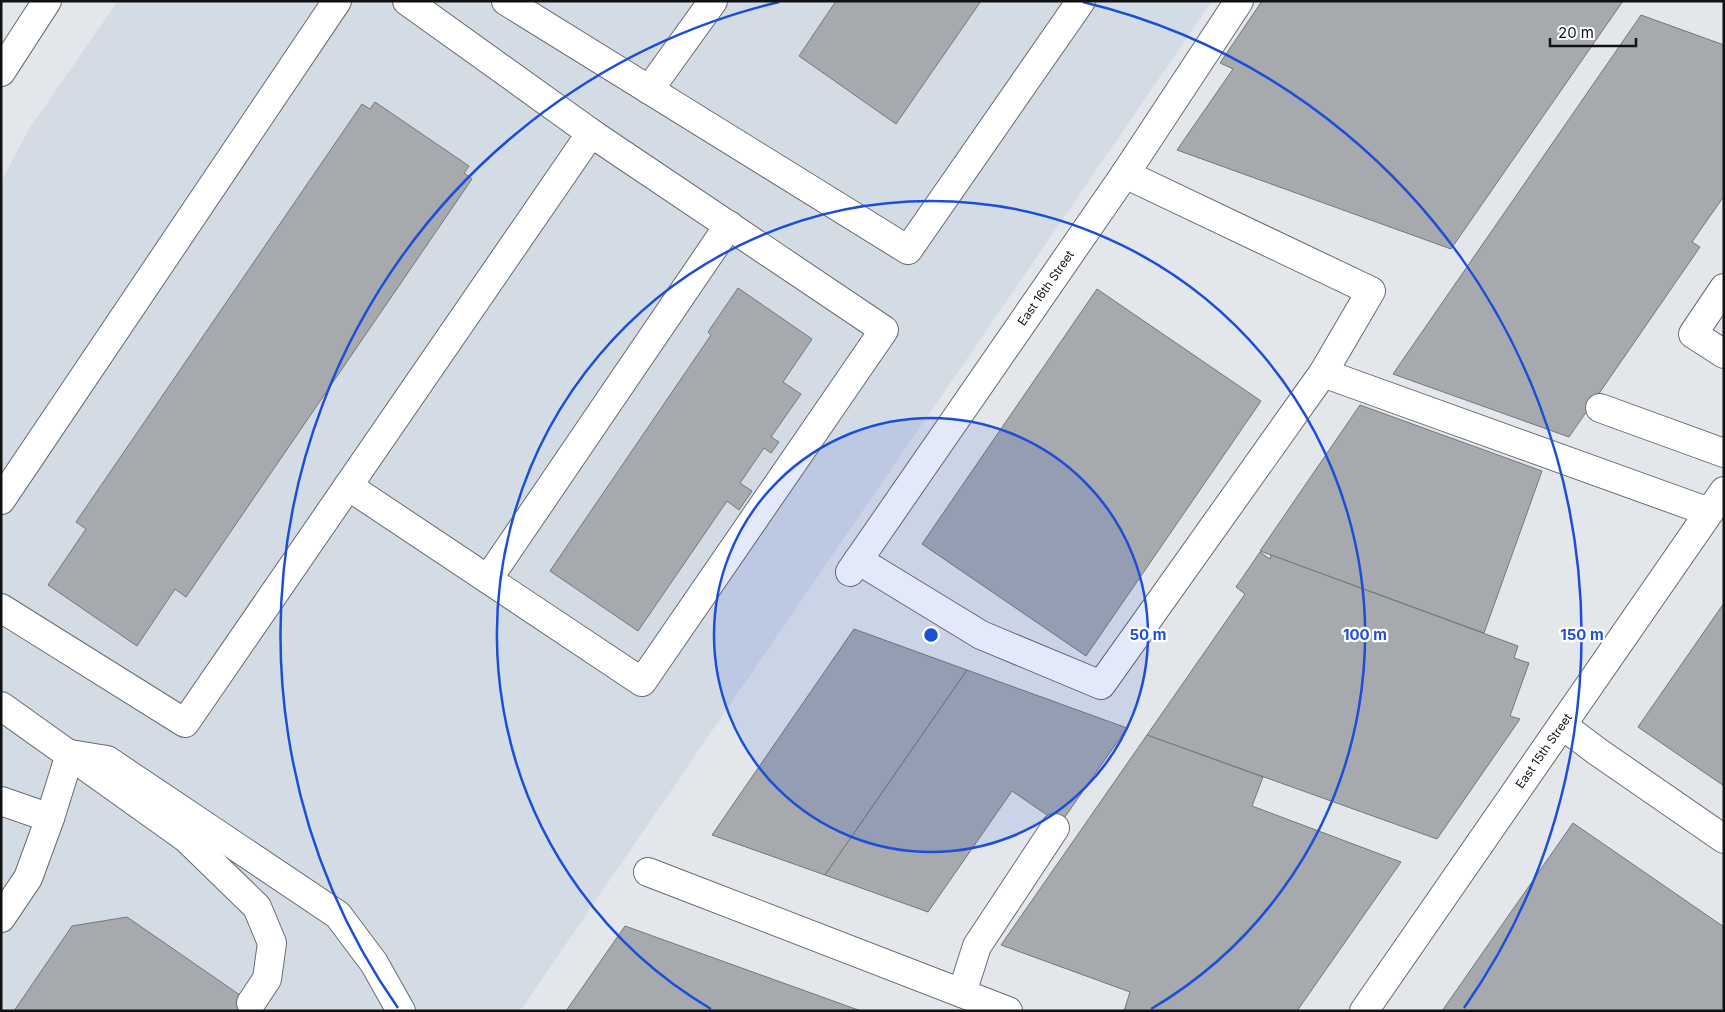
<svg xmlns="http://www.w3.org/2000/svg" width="1725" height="1012" viewBox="0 0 1725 1012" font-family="Inter,sans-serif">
  <rect width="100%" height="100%" fill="#e3e6ea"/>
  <path fill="#d3dbe5" d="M118 1H1212L520 1011H1V182L29 129Z"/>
  <g fill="#a6a9ad" stroke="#74777a">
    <path d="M836 1H981L896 124 799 56Z"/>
    <path d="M1262 1H1623L1451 249 1177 150 1233 69 1220 63Z"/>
    <path d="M1641 15 1724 45V196L1692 242 1700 247 1569 437 1393 374Z"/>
    <path d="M375 102 469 166 464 173 472 179 186 597 175 589 137 646 48 585 86 529 76 522 362 104 370 109Z"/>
    <path d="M738 288 812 339 783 382 801 394 771 437 779 442 771 453 764 448 740 483 752 491 739 510 727 501 638 631 550 571 711 335 708 332Z"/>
    <path d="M1097 289 1261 401 1086 656 922 544Z"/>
    <path d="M1360 405 1542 471 1484 633 1260 551Z"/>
    <path d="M1260 552 1270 559 1271 555 1518 646 1514 658 1529 663 1510 716 1520 719 1437 839 1147 735 1245 594 1236 587Z"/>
    <path d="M1724 603V786L1638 727Z"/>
    <path d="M854 629 967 670 825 875 712 835Z"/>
    <path d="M967 670 1127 728 1060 824 1012 791 928 912 825 875Z"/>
    <path d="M1147 735 1263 777 1252 806 1401 862 1297 1011H1124L1130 992 1001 945Z"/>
    <path d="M1573 823 1724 927V1011H1442Z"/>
    <path d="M127 917 263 1011H14L72 926Z"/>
    <path d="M625 926 861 1011H566Z"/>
  </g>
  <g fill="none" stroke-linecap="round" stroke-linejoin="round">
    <g stroke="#686b6e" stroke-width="30">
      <g id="minor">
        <path d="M506 1 908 250 1081 1"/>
        <path d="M649 90 713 1"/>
        <path d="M1724 288 1693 334 1724 354"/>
        <path d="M1323 373 1709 512"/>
        <path d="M1600 408 1724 453"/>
        <path d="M348 486 642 682 884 330 591 133"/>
        <path d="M1 500 337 1"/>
        <path d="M858 560 981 635 1101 685 1323 373 1371 291 1125 174"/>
        <path d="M850 572 1125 174 1239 1"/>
        <path d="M488 579 729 225"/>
        <path d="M1 608 185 723 591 133 407 1"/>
        <path d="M1 706 186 838 257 907 272 943 267 979 251 1003"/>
        <path d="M1562 725 1598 752 1724 839"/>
        <path d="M70 754 107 760 338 915 374 963 401 1011"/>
        <path d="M1 801 50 818"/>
        <path d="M648 872 1008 1011"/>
        <path d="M1 918 28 878 50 818 70 754"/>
        <path d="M962 993 977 946 1055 828"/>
        <path d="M1364 1011 1724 491"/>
      </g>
    </g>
    <g stroke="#686b6e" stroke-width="30">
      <path id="major" d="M1 72 47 1"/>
    </g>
    <use href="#minor" stroke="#fff" stroke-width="28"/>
    <use href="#major" stroke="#fff" stroke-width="28"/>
  </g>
  <circle cx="931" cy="635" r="217" fill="#1d4ed8" fill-opacity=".12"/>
  <g fill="none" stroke="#1d4ed8" stroke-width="2.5">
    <circle cx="931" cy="635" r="217"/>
    <path d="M711 1009A434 434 0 1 1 1151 1009"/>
    <path d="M398 1008A651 651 0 0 1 779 2M1083 2A651 651 0 0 1 1464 1008"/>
  </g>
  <g text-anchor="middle" stroke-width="4.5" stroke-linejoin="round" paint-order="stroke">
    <g font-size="12" fill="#101113" stroke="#fff">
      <text transform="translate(1046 288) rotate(-55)" y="4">East 16th Street</text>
      <text transform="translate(1544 751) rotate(-55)" y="4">East 15th Street</text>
    </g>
  </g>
  <circle cx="931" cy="635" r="8" fill="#1d4ed8" stroke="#fff" stroke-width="2.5"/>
  <g font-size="15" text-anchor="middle" font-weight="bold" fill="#1d4ed8" stroke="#fff" stroke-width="4.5" stroke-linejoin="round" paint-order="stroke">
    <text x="1148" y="640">50 m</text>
    <text x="1365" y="640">100 m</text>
    <text x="1582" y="640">150 m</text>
  </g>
  <rect width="1725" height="1012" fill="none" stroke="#101113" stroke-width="5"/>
  <path d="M1550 38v8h86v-8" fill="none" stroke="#101113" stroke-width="2.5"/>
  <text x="1558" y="38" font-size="15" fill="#101113" stroke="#ffffff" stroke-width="4" paint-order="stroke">20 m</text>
</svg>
